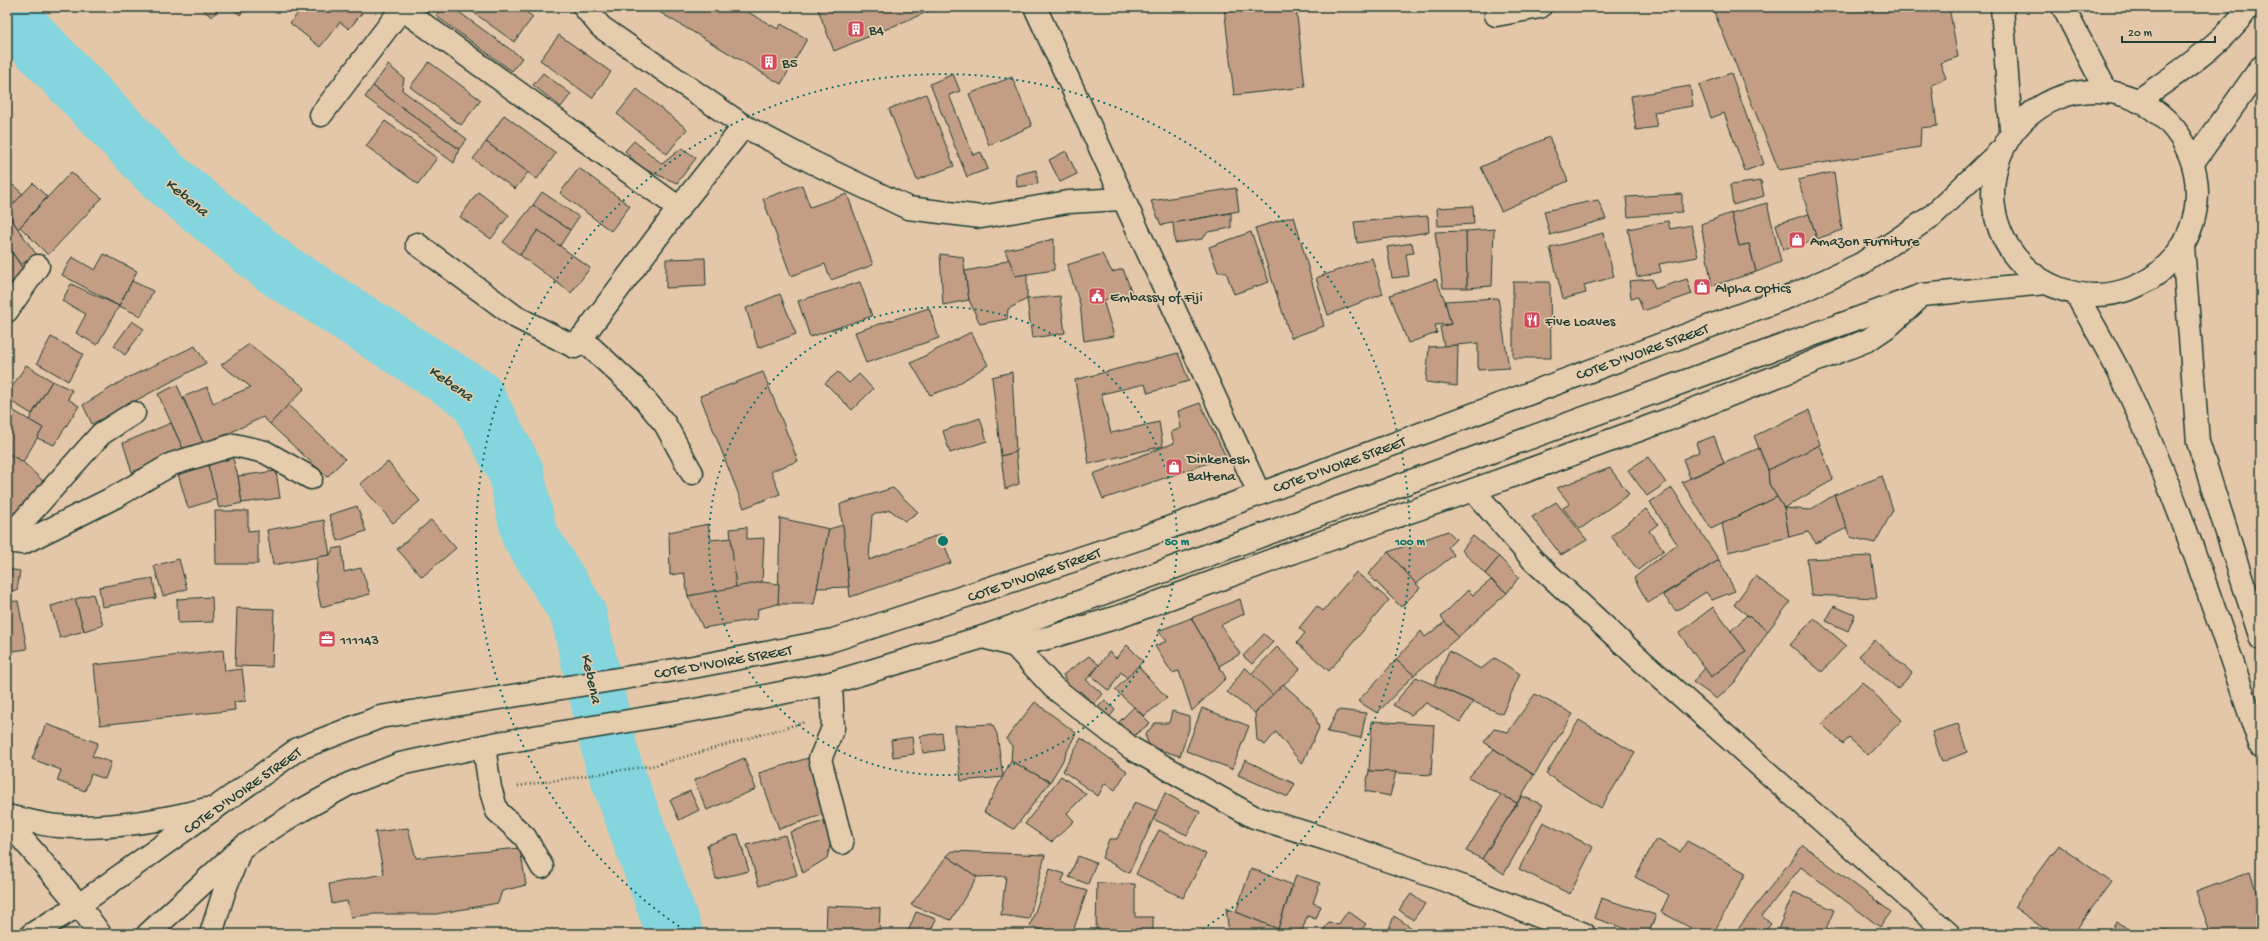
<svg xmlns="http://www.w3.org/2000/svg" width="2268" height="941" viewBox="0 0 2268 941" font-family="'Gochi Hand',sans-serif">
  <rect width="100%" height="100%" fill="#e4c7a8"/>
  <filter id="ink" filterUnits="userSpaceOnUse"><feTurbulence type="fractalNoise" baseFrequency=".025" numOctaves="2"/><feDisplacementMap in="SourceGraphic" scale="8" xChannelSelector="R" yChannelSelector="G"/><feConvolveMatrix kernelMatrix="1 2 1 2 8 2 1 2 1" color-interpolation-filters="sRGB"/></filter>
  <g filter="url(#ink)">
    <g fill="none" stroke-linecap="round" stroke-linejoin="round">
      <path stroke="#84d5dd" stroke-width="56" d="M7 13 163 176 276 268 476 396 516 472 529 534 578 613 612 760 675 934"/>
    </g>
    <g fill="#c39e85" stroke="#1f3d34">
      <path d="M199 7H220L212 17Z"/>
      <path d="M231 7H247L240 15Z"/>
      <path d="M303 7H354L362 13 349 29 340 22 320 47 290 23Z"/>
      <path d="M442 7H452L522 58 512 71 436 16Z"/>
      <path d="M466 7H520L533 17 514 42Z"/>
      <path d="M655 7H748L746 11 778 29 781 24 807 39 781 84 654 9Z"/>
      <path d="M817 7H939L834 51Z"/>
      <path d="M1224 7H1296L1305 87 1234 95Z"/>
      <path d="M1712 7H1949L1958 57 1940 63 1946 78 1932 85 1937 126 1921 128 1920 147 1779 170Z"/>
      <path d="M559 35 611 72 592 98 540 60Z"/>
      <path d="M429 62 481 100 461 125 410 87Z"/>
      <path d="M388 65 404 78 402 90 467 139 459 149 373 86Z"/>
      <path d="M543 73 571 94 561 107 533 85Z"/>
      <path d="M1731 73 1764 164 1745 171 1724 113 1711 118 1699 85Z"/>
      <path d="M953 74 960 91 949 95 973 155 981 152 988 169 967 177 930 84Z"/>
      <path d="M1012 77 1032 126 989 145 969 94Z"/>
      <path d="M373 86 459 149 454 163 365 97Z"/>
      <path d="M1690 86 1693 106 1654 112 1657 127 1636 130 1631 96Z"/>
      <path d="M637 89 687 129 667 154 617 114Z"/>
      <path d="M926 94 954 166 917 180 889 109Z"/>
      <path d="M504 115 556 153 537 179 486 142Z"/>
      <path d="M385 121 437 158 418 184 366 146Z"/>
      <path d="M1549 137 1568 181 1501 211 1481 167Z"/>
      <path d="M634 141 662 164 682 148 696 158 677 183 641 168 625 151Z"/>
      <path d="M486 142 528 172 515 189 473 159Z"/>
      <path d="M1066 151 1077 174 1060 182 1049 160Z"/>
      <path d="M579 168 630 206 611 231 560 193Z"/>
      <path d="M1036 170 1038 184 1017 187 1016 175Z"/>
      <path d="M71 172 102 198 48 255 20 227Z"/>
      <path d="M1834 172 1842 230 1817 239 1798 180Z"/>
      <path d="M7 180 23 194 7 211Z"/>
      <path d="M1761 181 1764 196 1733 205 1730 185Z"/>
      <path d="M33 183 47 197 18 229 7 211Z"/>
      <path d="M802 185 810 207 847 194 873 265 831 280 825 264 791 276 763 199Z"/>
      <path d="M1236 188 1239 211 1161 225 1151 201Z"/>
      <path d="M478 192 509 215 491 239 460 217Z"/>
      <path d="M542 192 579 217 570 230 533 205Z"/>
      <path d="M1682 194V212L1628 217 1626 197Z"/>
      <path d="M1598 200 1606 219 1550 235 1544 211Z"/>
      <path d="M1767 203 1781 262 1756 272 1749 244 1739 246 1731 213Z"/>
      <path d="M533 205 570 230 560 246 538 230 520 255 503 242Z"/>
      <path d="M1473 206 1474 224 1438 226 1437 208Z"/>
      <path d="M1231 213V228L1208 232 1202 239 1175 243 1173 223Z"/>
      <path d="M1731 213 1739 246 1749 244 1756 272 1712 286 1701 224Z"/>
      <path d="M1809 214 1817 239 1783 250 1776 224Z"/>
      <path d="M1294 216 1324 326 1291 338 1255 228Z"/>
      <path d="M1428 216 1429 232 1357 243 1354 222Z"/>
      <path d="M11 219 36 254 21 265 7 245V222Z"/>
      <path d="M1668 221 1670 229 1691 225 1698 257 1659 264 1661 272 1637 277 1628 229Z"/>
      <path d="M1494 229 1492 286 1467 288 1466 231Z"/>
      <path d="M538 230 590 268 571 293 520 255Z"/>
      <path d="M1466 231 1467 288H1443L1435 232Z"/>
      <path d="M1251 232 1269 282 1234 294 1226 272H1218L1209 247Z"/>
      <path d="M1603 233 1614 277 1584 285 1586 293 1563 299 1550 248Z"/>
      <path d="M1054 239V270L1015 276 1005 250Z"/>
      <path d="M1412 243 1414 253 1406 254 1409 276 1392 278 1387 247Z"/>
      <path d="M7 245 25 272 11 290 7 287Z"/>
      <path d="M104 254 137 271 119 306 62 275 72 257 95 270Z"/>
      <path d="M940 254 963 257 969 300 943 305Z"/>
      <path d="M1102 254 1112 272 1123 269 1132 293 1103 300 1114 336 1084 341 1080 304 1067 265Z"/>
      <path d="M705 258 706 286 666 288V259Z"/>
      <path d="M1372 258 1383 294 1328 315 1316 278Z"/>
      <path d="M1009 259 1015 276 1027 274V299L1008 309 1007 319 980 324 969 300 965 271 992 266Z"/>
      <path d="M1436 279 1445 301 1451 324 1435 325 1437 333 1408 343 1390 295Z"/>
      <path d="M1652 279 1655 289 1687 279 1692 294 1643 311 1638 297 1631 298 1629 281Z"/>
      <path d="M132 281 153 291 141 316 119 306Z"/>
      <path d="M860 282 872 316 810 337 798 301Z"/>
      <path d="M1513 282H1550L1551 358H1513Z"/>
      <path d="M71 284 119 306 97 345 76 333 86 314 62 301Z"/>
      <path d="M780 294 796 334 758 348 746 308Z"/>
      <path d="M1060 296 1065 333 1032 338 1027 299Z"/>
      <path d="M1498 298 1509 368 1478 370V343L1444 346 1440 327 1451 324 1445 301Z"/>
      <path d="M929 308 939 338 866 363 855 332Z"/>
      <path d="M132 321 144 329 125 355 114 346Z"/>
      <path d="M971 332 988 365 953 387 930 395 911 363Z"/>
      <path d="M51 337 83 354 68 381 37 363Z"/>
      <path d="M249 344 305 388 270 424 263 417 204 445 183 397 207 387 213 403 251 387 221 365Z"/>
      <path d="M1458 345 1457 386 1426 382 1429 347Z"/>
      <path d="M195 346 206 363 92 424 83 405 125 379Z"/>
      <path d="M1178 353 1189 381 1148 393 1145 384 1101 394 1111 433 1159 422 1163 446 1089 464 1075 380Z"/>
      <path d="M26 365 52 381 32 414 7 399V395Z"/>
      <path d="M763 372 798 461 771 471 780 494 744 508 700 396Z"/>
      <path d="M838 372 849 383 859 374 873 389 852 410 825 383Z"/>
      <path d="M1012 372 1016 452 1001 456 992 377Z"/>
      <path d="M52 381 72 390 68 399 79 406 54 445 37 438 43 428 29 420Z"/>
      <path d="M177 385 204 445 185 453 158 394Z"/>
      <path d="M1200 403 1226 457 1103 499 1093 474 1174 443 1171 432 1181 428 1178 411Z"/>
      <path d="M288 405 345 459 327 477 270 424Z"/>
      <path d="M7 407 43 428 23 462 7 453Z"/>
      <path d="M1809 410 1820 445 1768 470 1754 436Z"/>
      <path d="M980 418 987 441 950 453 943 431Z"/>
      <path d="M171 423 185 453 132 472 123 443Z"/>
      <path d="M1714 436 1724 463 1690 478 1683 459 1699 452 1696 443Z"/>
      <path d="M1820 445 1833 480 1784 508 1769 484 1768 470Z"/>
      <path d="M1759 448 1768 470 1769 484 1777 497 1711 529 1682 482Z"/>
      <path d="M231 452 238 476 242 503 219 508 206 458Z"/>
      <path d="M1016 452 1019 484 1005 489 1001 456Z"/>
      <path d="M7 453 23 462 44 482 7 524Z"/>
      <path d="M1648 457 1666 483 1647 496 1628 470Z"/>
      <path d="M206 458 217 499 188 508 176 467Z"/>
      <path d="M388 462 420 501 393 523 360 484Z"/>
      <path d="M1610 468 1629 494 1580 529 1563 508 1570 504 1557 488Z"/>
      <path d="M276 471 280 498 242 503 238 476Z"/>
      <path d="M1882 476 1893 510 1875 543 1850 537 1834 495Z"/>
      <path d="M893 488 918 512 905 521 890 510 872 515 869 560 941 534 951 563 850 597 840 504Z"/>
      <path d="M1672 488 1719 560 1648 603 1634 578 1677 544 1650 502Z"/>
      <path d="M1834 495 1847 528 1816 543 1808 532 1789 537 1784 508 1810 510Z"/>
      <path d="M1777 497 1784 508 1789 537 1728 552 1722 524Z"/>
      <path d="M1556 502 1587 540 1561 555 1532 517Z"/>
      <path d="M357 506 366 531 338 541 329 515Z"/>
      <path d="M1646 509 1658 524 1649 531 1664 550 1638 570 1611 536Z"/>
      <path d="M215 511H248V531L258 530V564H216Z"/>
      <path d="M780 518 829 529 814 604H778Z"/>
      <path d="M324 520 330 555 273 565 267 530Z"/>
      <path d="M431 520 456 548 422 577 397 549Z"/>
      <path d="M708 524 711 540 732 538 736 588 688 596 684 573 670 575 669 532Z"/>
      <path d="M843 525 849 587 817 588 829 529Z"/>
      <path d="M747 527V539L764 538 762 582 736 588 730 529Z"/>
      <path d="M1448 531 1456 539 1448 547 1454 555 1416 584 1388 552Z"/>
      <path d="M1473 536 1499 557 1485 574 1462 550Z"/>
      <path d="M342 547 344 572 361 568 370 594 321 607 316 583 317 557 330 555 333 549Z"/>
      <path d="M1388 552 1420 588 1401 607 1368 574Z"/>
      <path d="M1871 556 1877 598 1811 595 1807 559Z"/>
      <path d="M1499 557 1519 577 1507 593 1485 574Z"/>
      <path d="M179 559 187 589 163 596 154 566Z"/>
      <path d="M1719 560 1735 591 1712 600 1706 592 1676 611 1663 595Z"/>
      <path d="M7 569 20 571 17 591 7 590Z"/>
      <path d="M1356 572 1389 600 1329 671 1297 643 1305 633 1299 628 1317 606 1323 611Z"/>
      <path d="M1755 576 1790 602 1768 631 1734 605Z"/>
      <path d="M153 578 156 598 102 607 99 587Z"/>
      <path d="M1491 580 1507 593 1458 637 1441 617 1468 590 1473 595Z"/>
      <path d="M762 582 779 584 778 604 758 609 757 619 703 628 688 596Z"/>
      <path d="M93 594 103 625 84 631 75 599Z"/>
      <path d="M212 597 213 622 178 623 177 599Z"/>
      <path d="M75 599 84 631 60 638 51 606Z"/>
      <path d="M1240 599 1244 614 1221 625 1240 654 1219 666 1191 618Z"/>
      <path d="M18 601 27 649 7 652V602Z"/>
      <path d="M1834 606 1855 615 1848 631 1826 621Z"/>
      <path d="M1713 607 1746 651 1711 677 1679 633Z"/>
      <path d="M237 608 274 609 272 667 235 666Z"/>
      <path d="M1747 615 1768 631 1737 680 1717 699 1693 682 1705 668 1711 677 1746 651 1731 631Z"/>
      <path d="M1191 618 1226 678 1192 711 1179 671 1172 673 1155 646 1167 641 1158 631Z"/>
      <path d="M1814 618 1846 645 1822 672 1790 645Z"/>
      <path d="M1445 622 1458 637 1414 675 1396 660 1421 631 1425 637Z"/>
      <path d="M1264 634 1273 642 1252 664 1243 656Z"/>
      <path d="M1874 640 1912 673 1898 689 1859 656Z"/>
      <path d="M1127 645 1143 661 1127 678 1121 672 1109 691 1091 676 1109 652 1116 658Z"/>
      <path d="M1277 647 1300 669 1273 695 1251 674Z"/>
      <path d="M223 650 225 671 242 669 246 701 234 702 235 710 100 725 94 665Z"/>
      <path d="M1449 651 1481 669 1495 658 1520 674 1502 714 1434 685Z"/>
      <path d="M1089 656 1099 665 1086 680 1103 694 1094 704 1080 691 1075 696 1063 687 1067 682 1063 675Z"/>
      <path d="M1396 660 1414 675 1377 713 1358 701Z"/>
      <path d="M1138 666 1167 698 1144 716 1115 690Z"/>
      <path d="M1245 667 1273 695 1255 713 1227 692Z"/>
      <path d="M1416 677 1473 702 1460 722 1426 703 1411 715 1393 705Z"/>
      <path d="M1862 682 1902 720 1868 755 1849 738 1843 744 1822 724Z"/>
      <path d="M1283 684 1314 712 1319 728 1302 764 1276 732 1265 745 1257 740 1255 713Z"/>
      <path d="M1535 694 1573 714 1534 775 1484 742 1494 729 1508 732Z"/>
      <path d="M1105 700 1115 710 1108 719 1098 707Z"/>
      <path d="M1035 702 1076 733 1062 762 1050 782 1011 761 1012 746 1006 739Z"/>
      <path d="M1134 707 1150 723 1131 738 1119 722Z"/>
      <path d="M1202 708 1249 726 1232 769 1186 751Z"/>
      <path d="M1338 710 1366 713 1361 738 1327 732Z"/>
      <path d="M1172 711 1189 716V729L1180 756 1150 747 1145 735 1155 723H1169Z"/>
      <path d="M1579 720 1635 753 1601 808 1546 774Z"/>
      <path d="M1372 721 1434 725 1431 775 1369 771Z"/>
      <path d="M46 724 98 743 92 756 111 762 105 779 91 774 85 791 57 781 61 770 32 759Z"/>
      <path d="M992 724 997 734 1003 777 961 781 955 726Z"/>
      <path d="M1958 724 1967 752 1942 762 1932 732Z"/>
      <path d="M942 733 944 750 923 753 920 736Z"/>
      <path d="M912 737 914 754 893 757 891 740Z"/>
      <path d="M1081 738 1127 771 1115 790 1105 783 1098 796 1063 771Z"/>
      <path d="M1494 749 1534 775 1517 803 1468 778Z"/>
      <path d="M744 758 756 789 707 810 694 780Z"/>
      <path d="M808 758 825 814 779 829 759 773Z"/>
      <path d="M1245 760 1295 784 1288 797 1238 775Z"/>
      <path d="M1011 761 1050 782 1014 829 984 812Z"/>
      <path d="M1369 771 1396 772 1390 796 1365 791Z"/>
      <path d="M1061 776 1086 794 1067 813 1074 821 1052 842 1025 824Z"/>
      <path d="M690 791 699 810 679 820 670 800Z"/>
      <path d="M1165 793 1200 812 1187 835 1153 819Z"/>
      <path d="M1501 795 1517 803 1482 859 1466 851Z"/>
      <path d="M1522 796 1543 805 1504 874 1482 859Z"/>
      <path d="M1135 802 1157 811 1129 873 1102 858 1109 839H1117Z"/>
      <path d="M824 821 831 842 827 858 803 873 790 832Z"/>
      <path d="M1543 822 1593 847 1570 894 1519 869Z"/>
      <path d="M408 828 416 858 520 848 526 885 502 891 498 903 436 914H374L351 917 347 901 332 904 329 884 384 874 375 832Z"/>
      <path d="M1159 830 1206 854 1183 898 1136 874Z"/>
      <path d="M738 834 749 871 716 879 707 845Z"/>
      <path d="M785 835 797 875 759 886 747 845Z"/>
      <path d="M1656 839 1680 852 1687 841 1746 873 1713 934H1702L1661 912 1669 895 1635 877Z"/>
      <path d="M1803 845 1891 912 1880 927 1801 867 1762 916 1771 924 1763 934H1734Z"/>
      <path d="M2059 845 2111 882 2073 934H2051L2014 907Z"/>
      <path d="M952 851 1045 855 1029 919 1001 915 1006 876 977 877 947 856Z"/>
      <path d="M947 856 977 877 951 920 911 905Z"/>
      <path d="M1078 856 1096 863 1088 884 1069 877Z"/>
      <path d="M1251 868 1292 885 1278 929 1236 912Z"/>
      <path d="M1050 869 1065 874 1061 883 1087 891 1072 934H1054L1030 926Z"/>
      <path d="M2250 872 2261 907V934H2211L2196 892Z"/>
      <path d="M1296 875 1320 883 1313 903 1321 906 1316 919 1307 916 1301 934H1294L1278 929Z"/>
      <path d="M1097 883 1135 884V917H1153V934H1096Z"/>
      <path d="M1794 892 1834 910 1826 929 1838 934H1776Z"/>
      <path d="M1411 894 1425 904 1413 920 1399 910Z"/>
      <path d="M1601 898 1656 915 1648 934H1641L1594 918Z"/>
      <path d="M827 906 880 908 879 934H826Z"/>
      <path d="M1226 908 1278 929 1294 934H1229Z"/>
      <path d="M1348 911 1366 924 1359 934H1321L1329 922 1338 925Z"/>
      <path d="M916 912 936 919 929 934H907Z"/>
      <path d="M1394 916 1421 934H1387Z"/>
      <path d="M2116 922 2139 934H2110Z"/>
      <path d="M2164 930 2186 933 2163 934Z"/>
    </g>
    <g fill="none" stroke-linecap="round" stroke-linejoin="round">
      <g stroke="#1f3d34" stroke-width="25">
        <g id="minor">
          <path d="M1035 7 1259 493"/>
          <path d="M402 9 679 208 744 126 601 27 584 7"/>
          <path d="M1496 15 1540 7"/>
          <path d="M321 115 403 7"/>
          <path d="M744 126 812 162 908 208 981 217 1068 202 1122 199"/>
          <path d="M417 244 516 317 575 347 679 208"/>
          <path d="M7 311 38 266"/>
          <path d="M581 338 637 390 665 424 692 473"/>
          <path d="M1473 490 1533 560 1643 662 1949 934"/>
          <path d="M7 539 101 434 134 413"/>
          <path d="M7 541 23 543 117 496 172 464 234 445 265 452 311 478"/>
          <path d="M1015 646 1053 687 1131 748 1254 817 1326 839 1467 888 1584 934"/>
          <path d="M831 683 833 728 820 759 842 843"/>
          <path d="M484 746 490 788 497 811 525 837 542 867"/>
        </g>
      </g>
      <g stroke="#1f3d34" stroke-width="25">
        <g id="major">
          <path d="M2002 7 2011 129"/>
          <path d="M2063 7 2107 92"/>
          <circle cx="2095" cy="193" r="102"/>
          <path d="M2138 101C2178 72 2220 47 2249 7"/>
          <path d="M2194 161 2261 67"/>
          <path d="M2183 246 2198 442 2261 639"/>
          <path d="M2076 294C2091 321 2107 348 2121 376 2178 495 2219 623 2261 747"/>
          <path d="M983 637 1015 646 1051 637 1121 616 1302 549 1473 490 1667 420 1868 340 1890 325 1914 303"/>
          <path d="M7 816C24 819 41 825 58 826 108 830 159 821 207 809"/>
          <path d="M7 821 79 905 100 934"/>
          <path d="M32 934 79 905 298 749 380 717 693 667 833 640 1144 537 1791 296 1861 264 1932 216 2000 151"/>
          <path d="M148 934 241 848 293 815 349 784 400 764 498 743 706 708 831 683 983 637 1922 295 2047 283"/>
          <path d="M211 934 225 889 239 853"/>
        </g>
      </g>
      <path stroke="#1f3d34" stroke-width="2.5" stroke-dasharray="1 3" stroke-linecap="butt" d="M518 786 656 765 805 722"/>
      <use href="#minor" stroke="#e5ccad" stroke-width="22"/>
      <use href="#major" stroke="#e5ccad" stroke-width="22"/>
    </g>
  </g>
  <g fill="none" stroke="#0f766e" stroke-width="2" stroke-dasharray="2 4">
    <circle cx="943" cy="541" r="234"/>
    <path d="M689 933A467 467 0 1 1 1197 933"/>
  </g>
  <defs>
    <g id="building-square" transform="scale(0.9)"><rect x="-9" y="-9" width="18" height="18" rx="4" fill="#d1495b" stroke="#e5ccad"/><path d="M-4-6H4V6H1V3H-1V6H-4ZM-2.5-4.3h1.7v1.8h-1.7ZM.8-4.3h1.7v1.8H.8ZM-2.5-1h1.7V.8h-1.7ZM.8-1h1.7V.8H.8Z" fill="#fff"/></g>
    <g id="shop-square" transform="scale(0.9)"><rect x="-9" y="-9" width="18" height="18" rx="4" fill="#d1495b" stroke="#e5ccad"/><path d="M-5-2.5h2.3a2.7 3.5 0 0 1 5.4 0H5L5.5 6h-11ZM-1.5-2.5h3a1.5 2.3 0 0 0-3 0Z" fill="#fff"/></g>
    <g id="civic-square" transform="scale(0.9)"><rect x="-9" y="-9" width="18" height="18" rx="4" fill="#d1495b" stroke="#e5ccad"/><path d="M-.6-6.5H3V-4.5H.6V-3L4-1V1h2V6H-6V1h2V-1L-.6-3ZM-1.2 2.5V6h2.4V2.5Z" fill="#fff"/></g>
    <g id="restaurant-square" transform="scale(0.9)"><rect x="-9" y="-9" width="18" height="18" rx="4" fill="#d1495b" stroke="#e5ccad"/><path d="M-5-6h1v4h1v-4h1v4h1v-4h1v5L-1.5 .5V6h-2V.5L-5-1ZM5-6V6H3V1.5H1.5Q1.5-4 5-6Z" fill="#fff"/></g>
    <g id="office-square" transform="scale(0.9)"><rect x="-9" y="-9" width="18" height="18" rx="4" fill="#d1495b" stroke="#e5ccad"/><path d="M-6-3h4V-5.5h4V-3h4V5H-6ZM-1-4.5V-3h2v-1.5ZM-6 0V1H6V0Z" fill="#fff"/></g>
  </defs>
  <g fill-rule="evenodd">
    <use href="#building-square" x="856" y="29"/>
    <use href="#building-square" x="769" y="62"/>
    <use href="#shop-square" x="1797" y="240"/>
    <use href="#shop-square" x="1702" y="287"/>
    <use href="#civic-square" x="1097" y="296"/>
    <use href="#restaurant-square" x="1532" y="320"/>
    <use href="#shop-square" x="1174" y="467"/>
    <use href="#office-square" x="327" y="639"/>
  </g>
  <g text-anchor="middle" stroke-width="3.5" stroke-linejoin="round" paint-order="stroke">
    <g font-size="15" fill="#1f3d34" stroke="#e5ccad" text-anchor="start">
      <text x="869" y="34">B4</text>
      <text x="782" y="67">B5</text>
      <text x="1810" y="245">Amazon Furniture</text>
      <text x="1715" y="292">Alpha Optics</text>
      <text x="1110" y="301">Embassy of Fiji</text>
      <text x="1545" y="325">Five Loaves</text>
      <text x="1187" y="463">Dinkenesh<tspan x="1187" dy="17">Baltena</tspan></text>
      <text x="340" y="644">111143</text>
    </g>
    <g font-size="15" fill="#1f3d34" stroke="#e5ccad">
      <text transform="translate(1642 351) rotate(-20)" y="5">COTE D'IVOIRE STREET</text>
      <text transform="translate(1339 464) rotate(-20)" y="5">COTE D'IVOIRE STREET</text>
      <text transform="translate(1034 574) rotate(-19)" y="5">COTE D'IVOIRE STREET</text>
      <text transform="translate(723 661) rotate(-10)" y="5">COTE D'IVOIRE STREET</text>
      <text transform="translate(242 790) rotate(-35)" y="5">COTE D'IVOIRE STREET</text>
    </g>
    <g font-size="16" font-style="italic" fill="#24453c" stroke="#e5ccad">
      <text transform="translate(188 196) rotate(39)" y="6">Kebena</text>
      <text transform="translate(452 382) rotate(35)" y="6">Kebena</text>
      <text transform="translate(593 678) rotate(77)" y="6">Kebena</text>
    </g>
  </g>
  <circle cx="943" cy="541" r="6" fill="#0f766e" stroke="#e5ccad" stroke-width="2"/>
  <g font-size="12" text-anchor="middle" font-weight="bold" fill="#0f766e" stroke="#e5ccad" stroke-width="3.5" stroke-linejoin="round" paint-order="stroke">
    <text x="1177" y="545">50 m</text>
    <text x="1410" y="545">100 m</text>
  </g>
  <rect width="2268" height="941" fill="none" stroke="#e5ccad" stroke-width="24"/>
  <rect x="12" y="12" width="2244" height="917" fill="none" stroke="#1f3d34" stroke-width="1.5" filter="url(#ink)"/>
  <path d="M2122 36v6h93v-6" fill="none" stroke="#1f3d34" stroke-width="2"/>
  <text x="2128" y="36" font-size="12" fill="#1f3d34" stroke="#e5ccad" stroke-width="3" paint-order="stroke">20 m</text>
</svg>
